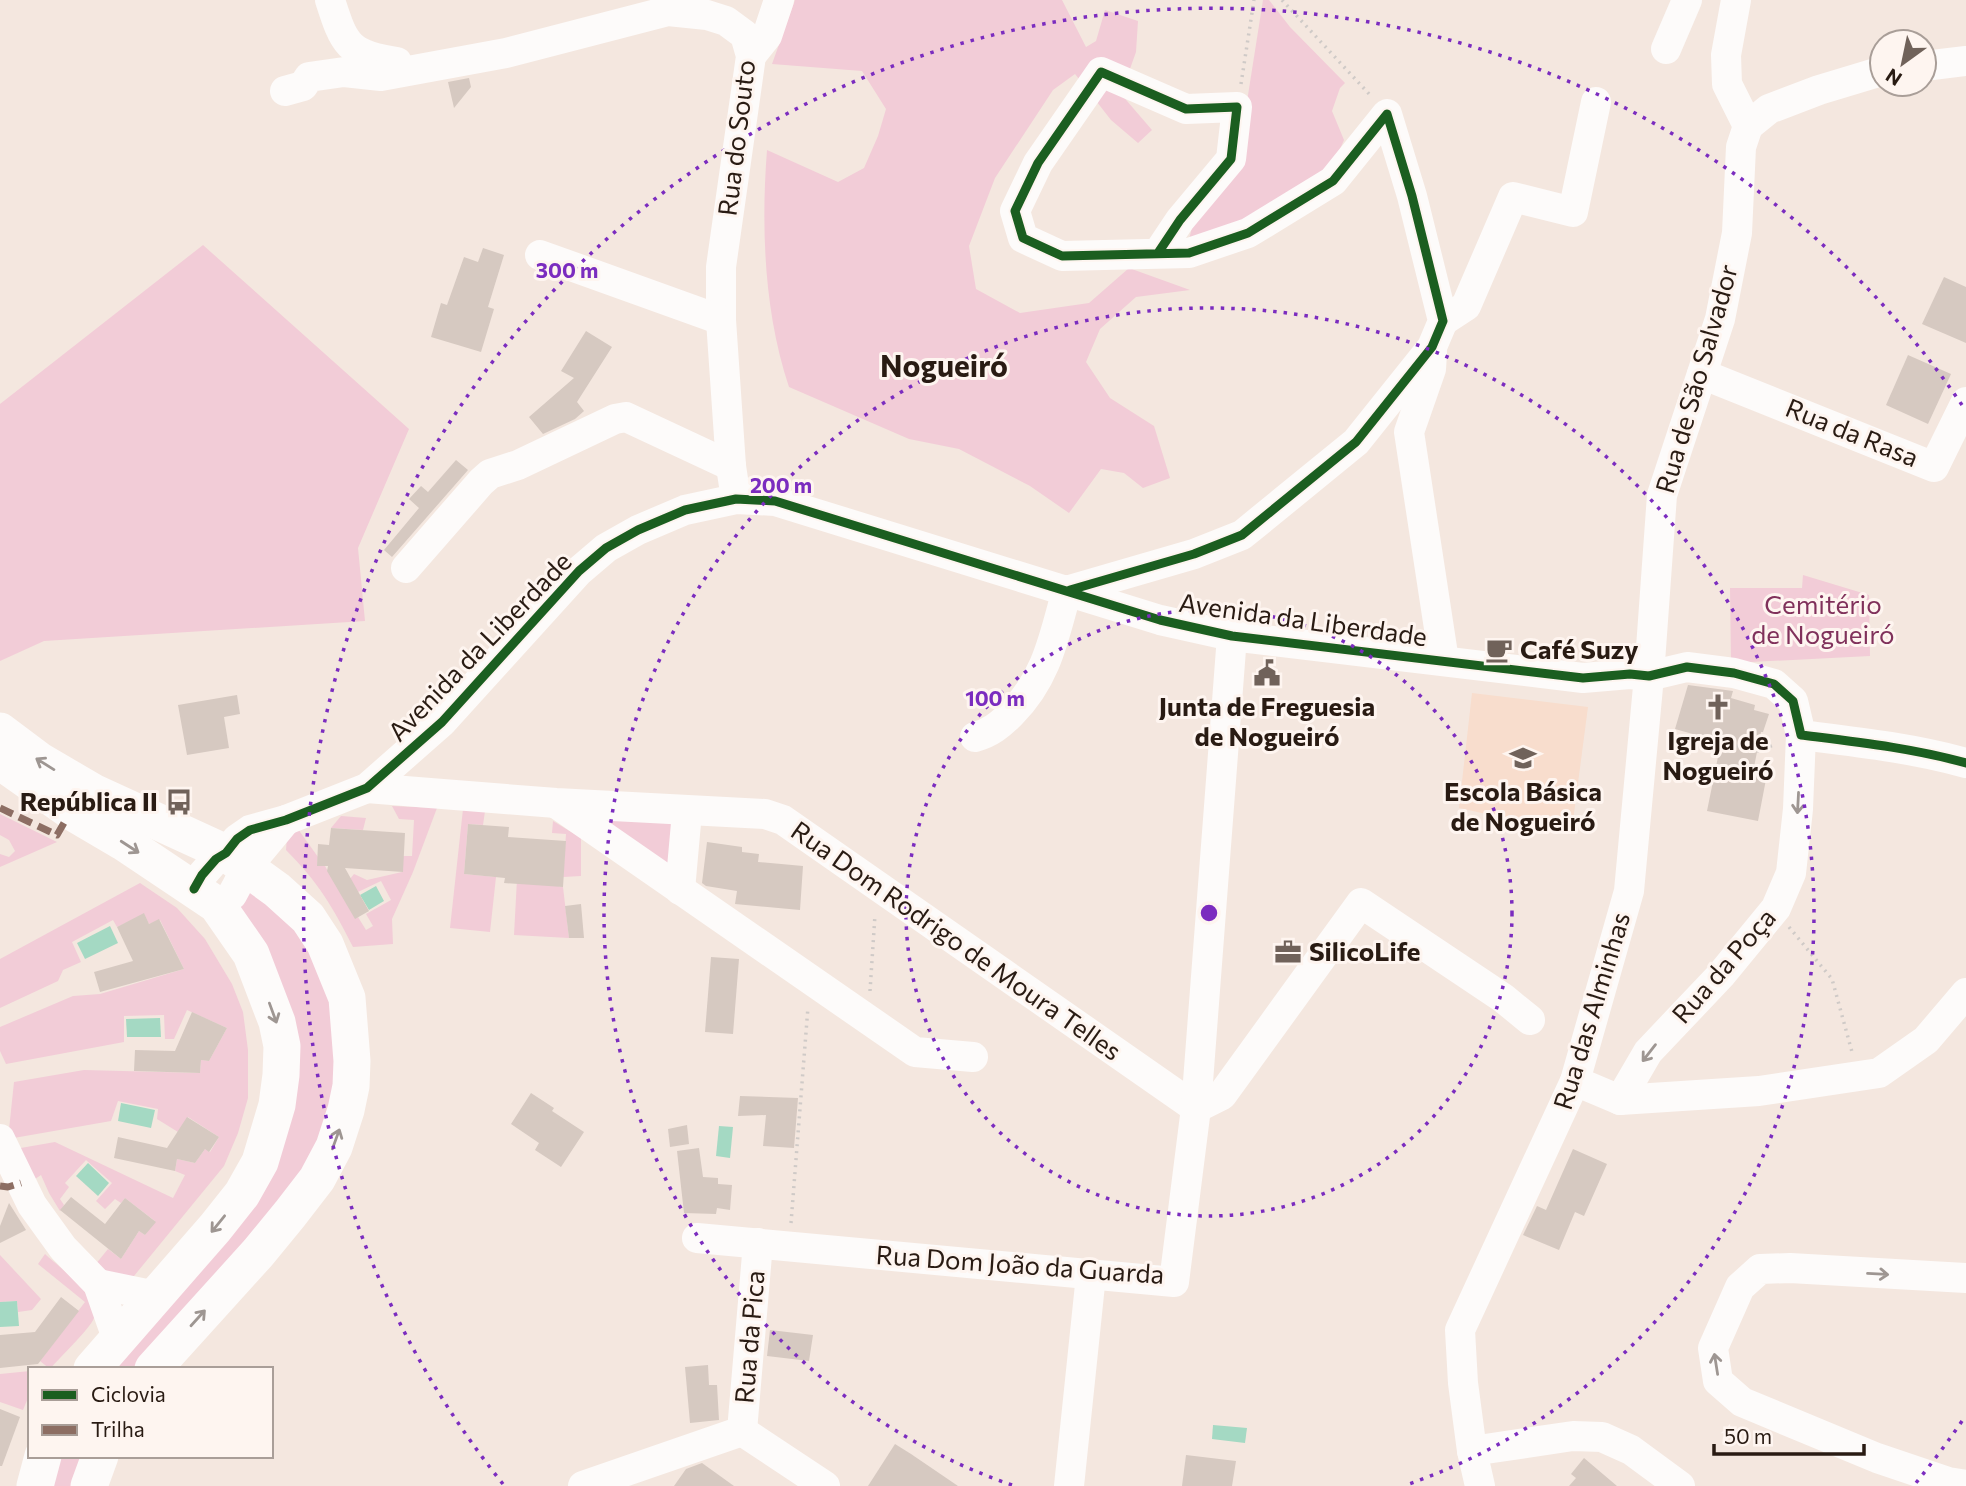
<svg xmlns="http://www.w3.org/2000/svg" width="1966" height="1486" viewBox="0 0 1966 1486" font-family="Commissioner,sans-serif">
  <rect width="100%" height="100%" fill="#f4e7df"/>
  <path fill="#f8ddcd" d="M1472 693 1588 707 1573 821 1500 817 1459 808Z"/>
  <g fill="#f2ccd7">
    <path d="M795 0H1062L1086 47 1096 41 1105 10 1138 21 1136 52 1121 94 1152 130 1138 143 1111 120 1075 74 1053 90 995 178 969 246 976 289 1020 313 1089 303 1129 268 1190 290 1136 297 1100 329 1086 362 1110 398 1154 426 1170 478 1143 488 1124 473 1101 469 1069 513 1030 486 959 449 909 439 789 387C764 312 761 228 767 150L838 182 864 168 878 136 886 109 862 71 772 64Z"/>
    <path d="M1263 0H1269L1290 27 1345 83 1340 88 1332 111 1344 140 1336 158 1309 183 1238 228 1188 244 1193 223 1245 114Z"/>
    <path d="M203 245 409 429 358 548 365 621 44 641 0 661V404Z"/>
    <path d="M1803 575 1869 595 1870 656 1731 663 1730 588H1802Z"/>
    <path d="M392 806 437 808 413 872 392 919 393 944 353 947C333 907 318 882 286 850L288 824 293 822 318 857 317 866H325L355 918 358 917 366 930 373 926 366 914 391 900 381 881 358 892 350 879 354 874 367 880 402 872 403 856H412L414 820 399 819Z"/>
    <path d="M463 809 485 811 483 825 468 824 464 874 496 877 490 932 450 928Z"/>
    <path d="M0 814 57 842 0 867V854L9 857 15 851 9 840 0 835Z"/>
    <path d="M341 816 366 818 363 830 331 828Z"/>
    <path d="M604 816 674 821 669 862 665 864 605 823Z"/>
    <path d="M553 821 581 838V876L563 877 566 834 552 833Z"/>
    <path d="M517 879 563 887 569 938 514 935Z"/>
    <path d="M249 882 292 918 329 991 340 1084 306 1175 139 1369H107L285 1117 232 907Z"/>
    <path d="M140 883 177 908 205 939 232 984 243 1012 248 1050V1098L238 1133 224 1166 134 1276C118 1284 109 1274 95 1265L108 1249 121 1259 139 1231 145 1235 155 1221 125 1198 121 1203 115 1199 105 1209 96 1201 112 1183 86 1160 65 1183 69 1187 60 1199 64 1205 60 1211 49 1193 41 1175 32 1181 15 1149 55 1142 173 1198 185 1175 175 1171 177 1159 195 1163 205 1149 210 1152 219 1137 188 1117 178 1132 157 1119 158 1109 118 1101 111 1121 8 1139 14 1082 84 1070 200 1073 201 1060 209 1061 227 1028 187 1010 174 1039H165L164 1015 124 1016V1042L6 1064 0 1051V1027L73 996 100 994 184 969 160 920 149 924 144 914 117 927 113 920 72 942 81 962 63 970 58 981 0 1008V959Z"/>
    <path d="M45 1254C59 1267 101 1297 94 1318 90 1329 59 1358 50 1369L40 1361 85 1302 38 1264Z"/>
    <path d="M0 1255 41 1299 32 1310 18 1312 17 1301 0 1302Z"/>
    <path d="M30 1371V1393L23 1410 0 1402V1374Z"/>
    <path d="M56 1456H83L74 1486H47Z"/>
  </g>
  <g fill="#a4d9c3">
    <path d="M376 886 384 901 369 910 360 895Z"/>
    <path d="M110 926 118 943 85 959 77 943Z"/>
    <path d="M160 1018 161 1037H127L126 1019Z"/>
    <path d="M121 1103 155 1110 151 1128 118 1121Z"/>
    <path d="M719 1126 733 1127 730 1158 716 1156Z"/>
    <path d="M88 1163 109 1183 98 1196 76 1176Z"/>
    <path d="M17 1301 19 1326 0 1327V1302Z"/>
    <path d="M1213 1425 1247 1428 1245 1443 1212 1439Z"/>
  </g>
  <g fill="#d6c9c1">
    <path d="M469 78 471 87 454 108 448 82Z"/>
    <path d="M483 248 504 255 488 307 494 309 481 352 431 337 441 303 447 305 464 257 478 262Z"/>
    <path d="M1944 277 1966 287V343L1922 324Z"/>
    <path d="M586 331 612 347 577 402 584 411 575 419 543 434 529 417 574 378 561 371Z"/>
    <path d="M1908 355 1951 374 1928 424 1886 405Z"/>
    <path d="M456 460 468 470 392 557 384 550 419 508 409 499 421 486 428 492Z"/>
    <path d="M1688 685 1733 691 1731 698 1755 705 1754 710 1769 714 1763 732H1761L1754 767 1768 769 1758 821 1707 811 1721 742 1675 729Z"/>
    <path d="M237 695 240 714 224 717 229 748 187 755 178 705Z"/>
    <path d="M468 824 509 827 508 837 566 841 563 887 504 883 505 878 464 874Z"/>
    <path d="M331 828 405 833 403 872 345 868 369 911 355 919 327 871 328 866H317L318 844 329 845Z"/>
    <path d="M707 842 742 847V852L759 854 758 862 803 866 800 910 735 904 737 891 706 886 702 883Z"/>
    <path d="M581 904 584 938H569L565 906Z"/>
    <path d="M144 913 149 924 159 919 184 969 100 992 94 972 133 961 117 927Z"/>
    <path d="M711 957 739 959 733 1034 705 1032Z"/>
    <path d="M192 1012 227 1028 209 1061 201 1060 200 1073 134 1071 135 1050 175 1051Z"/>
    <path d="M531 1093 554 1108 552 1111 584 1132 561 1167 535 1150 539 1143 511 1124Z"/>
    <path d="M740 1096 798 1098 794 1148 763 1146 766 1115 738 1116Z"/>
    <path d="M187 1117 219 1137 209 1152 205 1149 195 1163 177 1159 175 1171 114 1158 118 1137 167 1148Z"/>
    <path d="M687 1125 689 1144 670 1147 668 1129Z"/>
    <path d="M699 1148 703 1177 718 1178V1184L732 1185 730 1210 717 1208 716 1214 684 1213 677 1151Z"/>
    <path d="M1573 1149 1607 1164 1584 1216 1575 1212 1559 1250 1523 1235 1537 1206 1546 1210Z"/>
    <path d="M71 1197 105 1224 125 1198 156 1222 145 1235 139 1231 121 1259 60 1210Z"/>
    <path d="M9 1203 26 1230 0 1243V1226Z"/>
    <path d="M61 1297 79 1311 38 1364 0 1368V1335L35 1332Z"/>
    <path d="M770 1330 813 1335 809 1361 767 1356Z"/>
    <path d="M708 1365 709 1385H717L719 1420 690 1423 685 1367Z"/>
    <path d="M0 1409 20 1417 2 1466H0Z"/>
    <path d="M895 1444 911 1454 958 1486H868Z"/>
    <path d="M1186 1455 1236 1461 1232 1486H1182Z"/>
    <path d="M1584 1458 1617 1486H1569L1576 1478 1571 1474Z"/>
    <path d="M702 1463 734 1486H674L686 1469Z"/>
  </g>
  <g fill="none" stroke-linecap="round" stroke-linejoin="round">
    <g stroke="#cfcac7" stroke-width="3.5" stroke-dasharray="2 5" stroke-linecap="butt">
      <path d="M1282 0 1371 96"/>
      <path d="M1241 84 1254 0"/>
      <path d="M1667 738 1719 742 1759 751 1776 744"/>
      <path d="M1789 927 1832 979 1852 1052"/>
      <path d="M870 991 875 915"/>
      <path d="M791 1223 808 1007"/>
    </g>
    <g stroke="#fdfbfa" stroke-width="30">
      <path d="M330 0C344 44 348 55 397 62"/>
      <path d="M1736 0 1726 55 1727 84 1748 126"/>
      <path d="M1666 49 1687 0"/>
      <path d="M751 56 767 36 779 0"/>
      <path d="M1924 66 1966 61"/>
      <path d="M285 91 303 86 309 77 344 72 381 76 506 53 668 11 707 15 726 21 745 35 751 56 721 267V320L731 466 736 499"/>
      <path d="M1748 126 1769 109 1819 90 1882 71"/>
      <path d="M540 255 721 320"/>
      <path d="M1443 321 1466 306 1513 197 1573 212 1596 102"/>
      <path d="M1432 353 1431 369 1409 432 1444 661"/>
      <path d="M1702 374 1934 467 1966 402"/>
      <path d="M406 568 481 482 490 474 518 465 615 419 626 417 731 466"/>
      <path d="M1070 590 1194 554 1242 535 1356 442 1432 347 1443 321 1412 196 1387 114 1333 181 1248 233 1189 253 1062 256 1023 238 1015 211 1038 163 1101 72 1186 109 1237 107 1231 159 1180 220 1158 253"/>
      <path d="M975 737C990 733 1000 725 1011 714 1047 678 1054 637 1067 590"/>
      <path d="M367 788 556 803 765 814 783 820 1196 1108"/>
      <path d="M557 804 915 1052 973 1057"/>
      <path d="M194 889 202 875 216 859 226 853 237 839 250 830 286 820 367 788 442 722 579 571 606 548 638 530 685 510 736 499 775 501 1160 620 1232 636 1583 678 1630 674 1649 676 1687 667 1734 673 1774 684 1793 701 1801 735C1857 742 1912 748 1966 763"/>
      <path d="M680 890 687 812"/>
      <path d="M217 905 232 895 247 867 286 820"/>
      <path d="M1575 1081 1620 1100 1759 1091 1879 1073 1926 1040 1966 993"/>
      <path d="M1620 1100 1648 1052 1721 975 1776 908 1791 873 1798 809 1801 735"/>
      <path d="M1196 1108 1222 1095 1361 903 1503 998 1530 1020"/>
      <path d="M0 1139 32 1205 63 1248 98 1284 117 1338"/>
      <path d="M697 1238 1174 1282 1196 1108 1232 636"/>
      <path d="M1966 1278 1790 1268 1760 1269 1740 1287 1713 1348 1718 1381 1742 1402 1877 1458 1948 1482 1966 1485"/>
      <path d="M98 1284 156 1296"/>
      <path d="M742 1431 825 1486"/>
      <path d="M1472 1451 1573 1436 1602 1437 1631 1450 1680 1486"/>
      <path d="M583 1486 742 1431 758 1243"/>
      <path d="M1069 1486 1091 1275"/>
      <path d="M1480 1486 1472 1451 1463 1383 1460 1330 1575 1081 1629 891 1649 676 1662 495 1720 319 1737 233 1741 147 1748 126"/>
    </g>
    <g stroke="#fdfbfa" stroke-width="37">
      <path d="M0 731 40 761 93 792 226 853 277 890 308 918 325 944 347 998 352 1061 351 1086 346 1110 334 1147 317 1179 290 1214 258 1253 153 1369"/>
      <path d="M7 766 72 812 123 842 217 905 251 954 277 1022 282 1046 281 1075 277 1105 260 1162 242 1194 215 1228 92 1369"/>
      <path d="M35 1486 43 1456"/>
      <path d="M89 1486 100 1456"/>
    </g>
    <g stroke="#8d6e63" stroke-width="7" stroke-dasharray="14 7" stroke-linecap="butt">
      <path d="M0 808 57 835 65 821"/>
      <path d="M0 1186 8 1187 21 1183"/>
    </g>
    <g stroke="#fef5f0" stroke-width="13">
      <g id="cycleway">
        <path d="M1070 590 1194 554 1242 535 1356 442 1432 347 1443 321 1412 196 1387 114 1333 181 1248 233 1189 253 1062 256 1023 238 1015 211 1038 163 1101 72 1186 109 1237 107 1231 159 1180 220 1158 253"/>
        <path d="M194 889 202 875 216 859 226 853 237 839 250 830 286 820 367 788 442 722 579 571 606 548 638 530 685 510 736 499 775 501 1160 620 1232 636 1583 678 1630 674 1649 676 1687 667 1734 673 1774 684 1793 701 1801 735C1857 742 1912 748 1966 763"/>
      </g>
    </g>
    <use href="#cycleway" stroke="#1b5e20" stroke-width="9"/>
  </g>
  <defs><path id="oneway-shaft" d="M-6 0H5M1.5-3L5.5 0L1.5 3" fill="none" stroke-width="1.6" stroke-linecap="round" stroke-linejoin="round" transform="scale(1.75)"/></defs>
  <g stroke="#9e9692">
    <use href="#oneway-shaft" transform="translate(45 764) rotate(-148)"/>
    <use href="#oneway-shaft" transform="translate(1798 803) rotate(93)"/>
    <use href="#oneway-shaft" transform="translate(130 847) rotate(33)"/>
    <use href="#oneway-shaft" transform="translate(273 1013) rotate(70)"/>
    <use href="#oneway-shaft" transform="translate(1649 1053) rotate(128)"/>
    <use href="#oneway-shaft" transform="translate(336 1139) rotate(-70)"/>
    <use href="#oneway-shaft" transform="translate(218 1224) rotate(129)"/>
    <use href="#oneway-shaft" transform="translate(1878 1274) rotate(3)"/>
    <use href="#oneway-shaft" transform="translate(198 1318) rotate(-48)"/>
    <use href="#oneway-shaft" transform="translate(1716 1364) rotate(-99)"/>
  </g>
  <g fill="none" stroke="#7b2cbf" stroke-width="3.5" stroke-dasharray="3.5 7">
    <circle cx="1209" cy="913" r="303"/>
    <path d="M1012 1485A605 605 0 1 1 1406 1485"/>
    <path d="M1962 1421A908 908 0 0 1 1915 1484M503 1484A908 908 0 1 1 1962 405"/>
  </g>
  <defs>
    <g id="cafe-bare" transform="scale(2.1)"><path d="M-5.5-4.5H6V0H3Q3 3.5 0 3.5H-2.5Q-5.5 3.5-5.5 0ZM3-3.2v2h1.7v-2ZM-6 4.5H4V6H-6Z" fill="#70625a" stroke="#fef5f0" stroke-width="2.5" paint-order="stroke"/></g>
    <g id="civic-bare" transform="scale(2.1)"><path d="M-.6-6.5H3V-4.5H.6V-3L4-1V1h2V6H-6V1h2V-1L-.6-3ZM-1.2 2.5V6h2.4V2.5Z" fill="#70625a" stroke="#fef5f0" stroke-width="2.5" paint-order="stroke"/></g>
    <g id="church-bare" transform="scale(2.1)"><path d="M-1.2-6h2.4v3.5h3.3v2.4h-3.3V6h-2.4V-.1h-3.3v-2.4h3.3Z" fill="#70625a" stroke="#fef5f0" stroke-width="2.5" paint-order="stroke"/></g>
    <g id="school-bare" transform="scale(2.1)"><path d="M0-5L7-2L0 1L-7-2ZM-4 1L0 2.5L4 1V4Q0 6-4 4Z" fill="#70625a" stroke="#fef5f0" stroke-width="2.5" paint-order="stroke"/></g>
    <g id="bus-bare" transform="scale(2.1)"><path d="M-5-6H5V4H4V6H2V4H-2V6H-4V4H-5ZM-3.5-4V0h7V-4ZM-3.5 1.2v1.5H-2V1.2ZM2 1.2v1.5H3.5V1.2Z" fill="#70625a" stroke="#fef5f0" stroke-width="2.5" paint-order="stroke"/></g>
    <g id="office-bare" transform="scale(2.1)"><path d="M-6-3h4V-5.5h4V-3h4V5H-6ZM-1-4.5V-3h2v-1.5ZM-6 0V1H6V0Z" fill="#70625a" stroke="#fef5f0" stroke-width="2.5" paint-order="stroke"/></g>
  </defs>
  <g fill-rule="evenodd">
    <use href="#cafe-bare" x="1499" y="650"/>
    <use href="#civic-bare" x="1267" y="673"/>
    <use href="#church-bare" x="1718" y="707"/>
    <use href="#school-bare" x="1523" y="758"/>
    <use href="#bus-bare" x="179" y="802"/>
    <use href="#office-bare" x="1288" y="952"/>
  </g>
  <g text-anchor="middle" stroke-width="6" stroke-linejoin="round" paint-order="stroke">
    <g font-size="26" fill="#291b13" stroke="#fef5f0">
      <text transform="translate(737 138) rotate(-83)" y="9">Rua do Souto</text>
      <text transform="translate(1697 379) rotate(-74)" y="9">Rua de São Salvador</text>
      <text transform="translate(1852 433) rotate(22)" y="9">Rua da Rasa</text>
      <text transform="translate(1303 620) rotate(8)" y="9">Avenida da Liberdade</text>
      <text transform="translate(480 647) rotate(-46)" y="9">Avenida da Liberdade</text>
      <text transform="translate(956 941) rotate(35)" y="9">Rua Dom Rodrigo de Moura Telles</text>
      <text transform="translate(1724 966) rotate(-49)" y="9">Rua da Poça</text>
      <text transform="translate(1592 1011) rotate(-73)" y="9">Rua das Alminhas</text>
      <text transform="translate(1020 1265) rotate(4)" y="9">Rua Dom João da Guarda</text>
      <text transform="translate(750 1337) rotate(-85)" y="9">Rua da Pica</text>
    </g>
    <g font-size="26" fill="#80315b" stroke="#fef5f0">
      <text x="1823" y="614">Cemitério<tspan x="1823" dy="30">de Nogueiró</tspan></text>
    </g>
    <g font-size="26" font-weight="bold" fill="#291b13" stroke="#fef5f0">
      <text x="1520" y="659" text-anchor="start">Café Suzy</text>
      <text x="1267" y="716">Junta de Freguesia<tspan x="1267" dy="30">de Nogueiró</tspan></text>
      <text x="1718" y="750">Igreja de<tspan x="1718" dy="30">Nogueiró</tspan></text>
      <text x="1523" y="801">Escola Básica<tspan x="1523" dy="30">de Nogueiró</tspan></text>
      <text x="158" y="811" text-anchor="end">República II</text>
      <text x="1309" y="961" text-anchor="start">SilicoLife</text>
    </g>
    <g font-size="30" font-weight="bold" fill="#291b13" stroke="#fef5f0">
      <text x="944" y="377">Nogueiró</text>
    </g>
  </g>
  <circle cx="1209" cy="913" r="10" fill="#7b2cbf" stroke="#fef5f0" stroke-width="3.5"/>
  <g font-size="21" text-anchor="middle" font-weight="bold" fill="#7b2cbf" stroke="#fef5f0" stroke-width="6" stroke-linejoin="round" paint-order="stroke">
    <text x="567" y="278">300 m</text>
    <text x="781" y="493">200 m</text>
    <text x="995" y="706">100 m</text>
  </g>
  <rect x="28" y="1367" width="245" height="91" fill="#fef5f0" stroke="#a99e98" stroke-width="2"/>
  <rect x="42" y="1390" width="35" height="10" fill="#1b5e20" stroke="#a99e98" stroke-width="2"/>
  <text x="91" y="1402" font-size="21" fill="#291b13">Ciclovia</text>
  <rect x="42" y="1425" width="35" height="10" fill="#8d6e63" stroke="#a99e98" stroke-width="2"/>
  <text x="91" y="1437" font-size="21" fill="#291b13">Trilha</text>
  <g transform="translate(1903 63) rotate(213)"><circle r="33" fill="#fef5f0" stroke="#a99e98" stroke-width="2"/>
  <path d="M0-5L12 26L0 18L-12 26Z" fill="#70625a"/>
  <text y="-10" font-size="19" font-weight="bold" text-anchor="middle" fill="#291b13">N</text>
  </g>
  <path d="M1714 1444v10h150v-10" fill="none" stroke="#291b13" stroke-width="3.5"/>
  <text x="1724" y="1444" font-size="21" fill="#291b13" stroke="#fef5f0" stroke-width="5" paint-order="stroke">50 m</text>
</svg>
